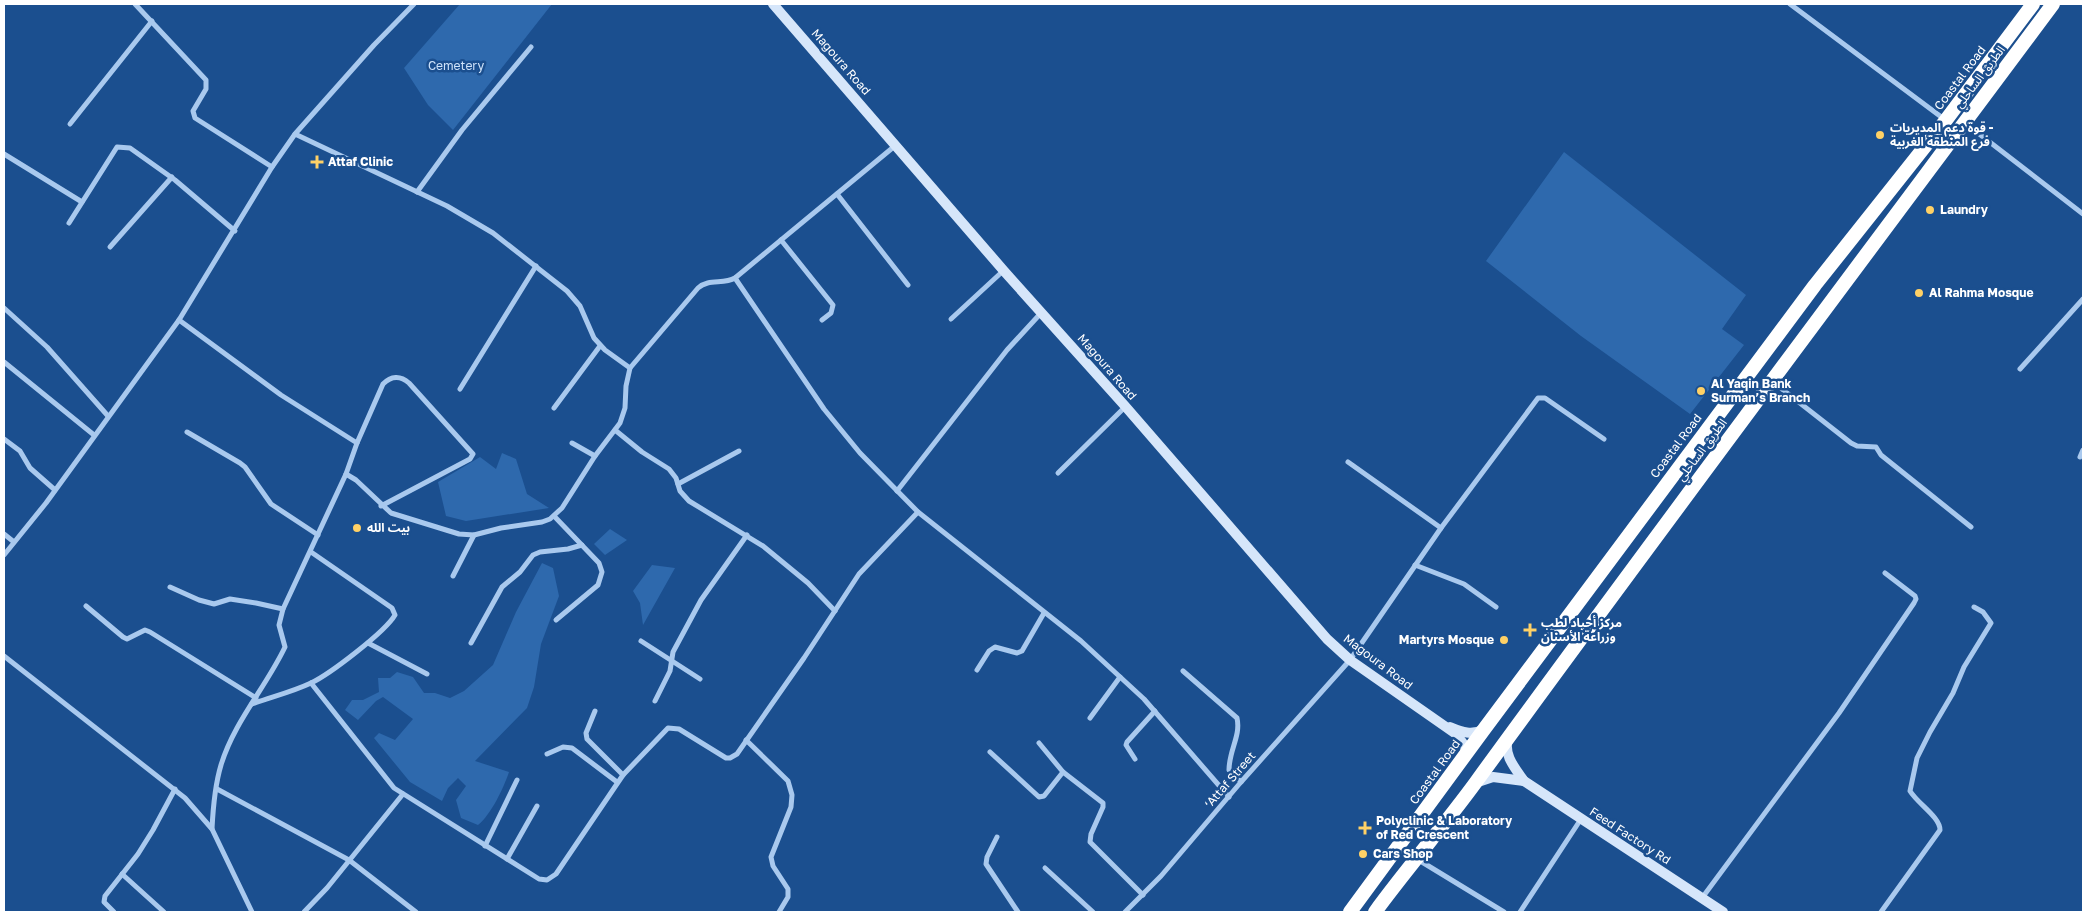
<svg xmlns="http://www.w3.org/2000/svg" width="2087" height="916" viewBox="0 0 2087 916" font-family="'Golos Text','Noto Sans Arabic',sans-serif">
  <rect width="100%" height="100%" fill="#1b4f8f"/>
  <g fill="#2e69ad">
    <path d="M460 4H552L453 130 428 105 404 68Z"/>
    <path d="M1564 152 1746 295 1722 329 1744 345 1690 414 1581 336 1486 261Z"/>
    <path d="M502 453 516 459 527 494 549 508 466 521 446 516 438 482 480 457 496 469Z"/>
    <path d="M610 529 627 540 605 555 594 544Z"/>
    <path d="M542 563 553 568 559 596 541 644 534 687 527 708 475 761 509 772C504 787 491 815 478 825L461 818 456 800 466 786 458 778 448 788 442 801 410 782 374 738 379 733 395 740 413 719 383 697 376 701 358 720 345 710 352 700H363L379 692 378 678H390L397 672 413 677 424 693H435L450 698 464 691 493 665 516 612Z"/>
    <path d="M652 565 675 568 643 625 640 603 633 591Z"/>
  </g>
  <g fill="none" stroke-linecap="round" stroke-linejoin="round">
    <g stroke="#a9c9ee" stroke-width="5">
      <path d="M135 4 206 80V89L193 111 195 118 272 167"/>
      <path d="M1790 4 1944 119"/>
      <path d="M1965 123 2083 214"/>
      <path d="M70 124 152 21"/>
      <path d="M295 134 447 206 493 233 567 291 580 306 594 338 605 350 630 368"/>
      <path d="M4 154 82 202"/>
      <path d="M417 192 462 130 531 47"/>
      <path d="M837 194 908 285"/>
      <path d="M69 223 117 147 130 148 175 180 235 231"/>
      <path d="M781 240 833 305 831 313 822 320"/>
      <path d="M110 247 172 177"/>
      <path d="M735 278 824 409 860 453 918 512 1081 641 1144 699 1229 797"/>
      <path d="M4 308 47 347 108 416"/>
      <path d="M951 319 1003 271"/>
      <path d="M179 320 281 395 357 443"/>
      <path d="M4 362 94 435"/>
      <path d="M2020 369 2083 299"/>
      <path d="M1773 382 1851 443 1857 446 1876 447 1881 455 1971 527"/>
      <path d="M460 389 536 266"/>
      <path d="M554 408 600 346"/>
      <path d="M615 430 642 452 669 469 676 478 680 491 689 501 763 546 808 583 835 611"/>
      <path d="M187 432 240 463 245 467 271 504 318 535"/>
      <path d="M4 439 20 451 30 468 55 490"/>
      <path d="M572 443 595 456"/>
      <path d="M2080 457 2083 450"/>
      <path d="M1348 462 1441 528"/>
      <path d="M1058 473 1125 407"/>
      <path d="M346 474 356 480 391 513 459 534 474 535 501 528 542 522 550 519 562 508 595 456 620 423 625 408 626 386 630 368 698 288C709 278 723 285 735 278L896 145"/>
      <path d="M678 484 739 451"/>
      <path d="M897 491 1007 350 1041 313"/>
      <path d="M554 516 599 563 602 572 598 585 556 620"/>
      <path d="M4 534 14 542"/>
      <path d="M4 555 46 503 179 320 272 167 295 134 374 45 414 4"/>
      <path d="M1415 565 1464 584 1496 607"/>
      <path d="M453 576 474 535"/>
      <path d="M170 587 199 600 214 604 230 599 256 603 283 609"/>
      <path d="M86 606 123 637 127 639 145 630 150 632 256 698"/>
      <path d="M641 641 700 679"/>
      <path d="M368 643 427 674"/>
      <path d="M471 643 502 587 520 572 533 555 540 552 568 549 582 545"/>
      <path d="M4 656 185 798 212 829 252 912"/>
      <path d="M977 670 989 651 995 647 1017 653 1022 651 1044 613"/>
      <path d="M1183 671 1237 718C1241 736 1229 750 1229 770L1241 782"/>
      <path d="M311 683 394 788 539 879 547 880 556 874 623 775 668 728 679 729 726 758H730L737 754 804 658 859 574 918 512"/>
      <path d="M655 701 670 671 673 652 701 600 747 535"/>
      <path d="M252 704C271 697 292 692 311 683 330 674 385 632 395 615L392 608 311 552"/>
      <path d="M595 711 586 733 587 739 623 775"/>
      <path d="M1090 718 1120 677"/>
      <path d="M746 740 788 781 792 795 791 807 771 857 773 866 788 889V897L779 912"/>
      <path d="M1039 743 1063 772 1103 803V807L1091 834 1090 842 1143 895"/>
      <path d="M990 752 1039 797 1044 796 1063 772"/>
      <path d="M547 754 563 747 572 748 617 782"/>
      <path d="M1135 759 1126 745 1127 742 1155 711"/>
      <path d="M217 789 349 860 416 912"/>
      <path d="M212 829C213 808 215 785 221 765 234 722 266 687 285 647L279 625 283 609 346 474 357 443 383 384C391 376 400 375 409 383L473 454 470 459 381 506"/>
      <path d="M997 837 987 857 986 864 1018 912"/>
      <path d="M485 846 517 780"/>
      <path d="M507 859 537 806"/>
      <path d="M1417 859 1504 912"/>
      <path d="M1045 868 1093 912"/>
      <path d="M122 874 164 912"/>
      <path d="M1702 898 1839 713 1914 603 1916 599 1915 596 1885 573"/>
      <path d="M114 912 104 902 105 896 138 854 153 830 175 789"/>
      <path d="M304 912 327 888 403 794"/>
      <path d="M1125 912 1161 876 1241 782 1350 660 1441 528 1538 398H1545L1604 439"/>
      <path d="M1520 912 1581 819"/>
      <path d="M1881 912 1940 830C1940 817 1918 804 1910 791L1917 758 1930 732 1953 693 1964 667 1991 623 1983 612 1974 607"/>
    </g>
    <g stroke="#d6e6fa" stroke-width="10">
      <path d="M773 4 1004 271 1125 406 1327 639 1350 660 1456 734 1465 746 1466 754"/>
      <path d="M1450 727C1462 732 1472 736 1484 729"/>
      <path d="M1508 738C1503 755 1515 768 1524 781L1723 912"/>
      <path d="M1475 783 1493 777 1524 781"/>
    </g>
    <g stroke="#fff" stroke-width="14">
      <path d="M1350 912 1485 728 1815 285 1946 120 2033 4"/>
      <path d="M1375 912C1407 868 1444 826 1476 782 1666 521 1860 263 2053 4"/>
    </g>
  </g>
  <g fill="#ffd166" stroke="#1b4f8f" stroke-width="2">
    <circle cx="1880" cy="135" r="5"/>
    <path d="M314.5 154.5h5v5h5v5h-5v5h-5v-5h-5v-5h5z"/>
    <circle cx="1930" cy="210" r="5"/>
    <circle cx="1919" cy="293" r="5"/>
    <circle cx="1701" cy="391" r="5"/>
    <circle cx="357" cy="528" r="5"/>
    <path d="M1527.5 622.5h5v5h5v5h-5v5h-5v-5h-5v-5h5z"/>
    <circle cx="1504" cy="640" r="5"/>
    <path d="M1362.5 820.5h5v5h5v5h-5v5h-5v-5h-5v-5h5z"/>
    <circle cx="1363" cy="854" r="5"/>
  </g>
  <g text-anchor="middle" stroke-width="5" stroke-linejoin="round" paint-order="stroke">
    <g font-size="12" fill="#fff" stroke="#1b4f8f">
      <text transform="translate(841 62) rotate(49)" y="4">Magoura Road</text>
      <text transform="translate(1980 77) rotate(-53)" y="4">الطريق الساحلي</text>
      <text transform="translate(1960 78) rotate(-53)" y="4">Coastal Road</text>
      <text transform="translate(1107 367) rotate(49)" y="4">Magoura Road</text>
      <text transform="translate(1676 446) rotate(-53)" y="4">Coastal Road</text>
      <text transform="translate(1702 450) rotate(-53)" y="4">الطريق الساحلي</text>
      <text transform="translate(1378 662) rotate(37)" y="4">Magoura Road</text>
      <text transform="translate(1435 772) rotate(-54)" y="4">Coastal Road</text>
      <text transform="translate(1230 780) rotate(-49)" y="4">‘Attaf Street</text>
      <text transform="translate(1630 836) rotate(33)" y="4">Feed Factory Rd</text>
    </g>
    <g font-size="12" fill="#cfe3fa" stroke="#1b4f8f">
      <text x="456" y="70">Cemetery</text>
    </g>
    <g font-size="12" font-weight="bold" fill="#fff" stroke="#1b4f8f" text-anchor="start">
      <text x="1890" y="132">قوة دعم المديريات -<tspan x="1890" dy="14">فرع المنطقة الغربية</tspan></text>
      <text x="328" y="166">Attaf Clinic</text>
      <text x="1940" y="214">Laundry</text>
      <text x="1929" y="297">Al Rahma Mosque</text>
      <text x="1711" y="388">Al Yaqin Bank<tspan x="1711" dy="14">Surman’s Branch</tspan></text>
      <text x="367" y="532">بيت الله</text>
      <text x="1541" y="627">مركز أجياد لطب<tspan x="1541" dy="14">وزراعة الأسنان</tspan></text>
      <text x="1494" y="644" text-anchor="end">Martyrs Mosque</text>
      <text x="1376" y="825">Polyclinic &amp; Laboratory<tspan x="1376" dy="14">of Red Crescent</tspan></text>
      <text x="1373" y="858">Cars Shop</text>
    </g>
  </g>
  <rect width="2087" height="916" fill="none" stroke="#ffffff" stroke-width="10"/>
</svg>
